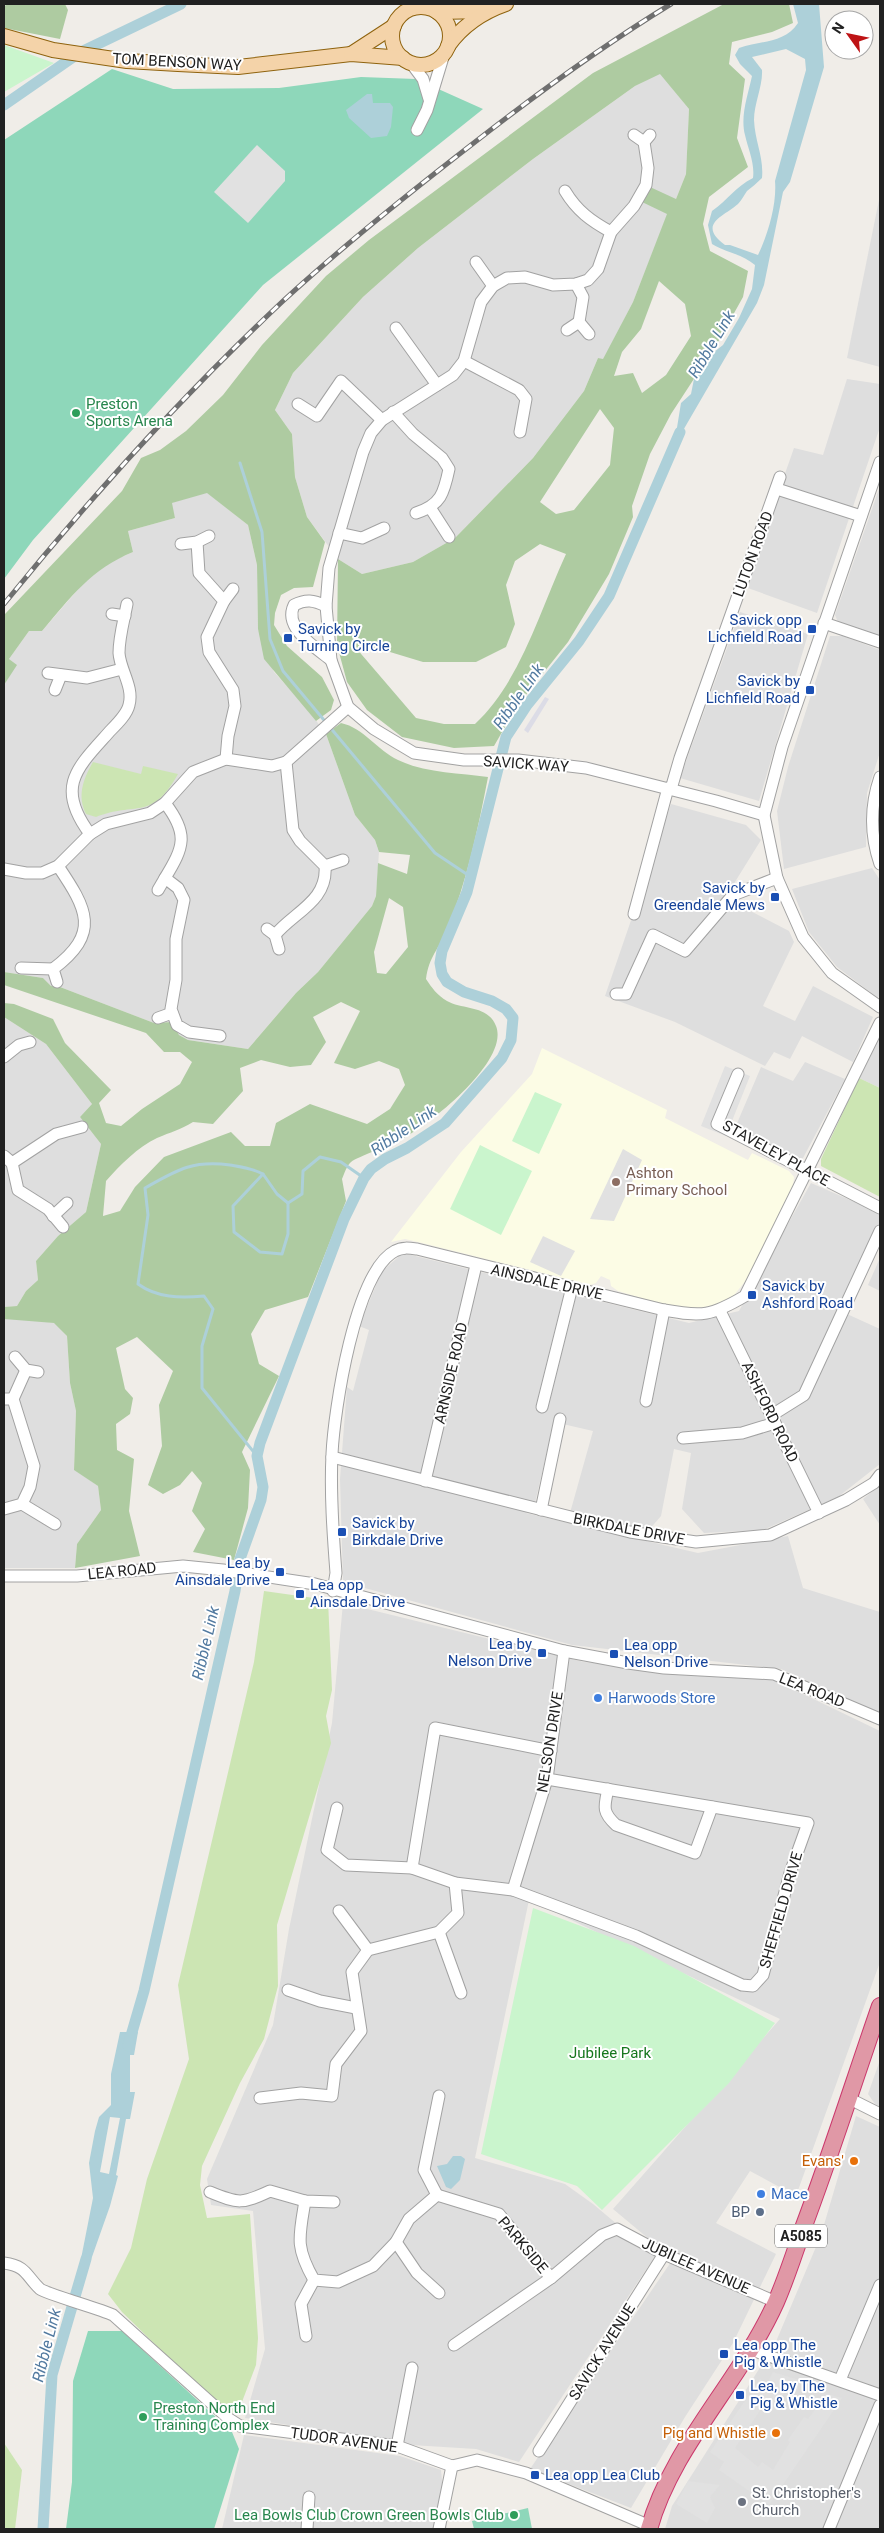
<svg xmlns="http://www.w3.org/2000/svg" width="884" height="2533" viewBox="0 0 884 2533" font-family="Roboto,sans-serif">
  <rect width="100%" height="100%" fill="#f0ede8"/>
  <g fill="#dedede">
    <path d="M660 73 689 109 686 174 676 199 643 202 668 213 633 302 603 360 598 358 584 391 533 458 455 538 413 562 362 574 338 559 307 517 295 477 292 434 275 410 293 373 363 297 418 248 533 159 635 86Z"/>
    <path d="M880 195V367L847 358Z"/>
    <path d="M847 379 880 384V427L817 613 745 587 794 448 823 455Z"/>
    <path d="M880 486V636L838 622 835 615Z"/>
    <path d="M207 492 248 525 257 565 258 629 274 672 306 707 326 734 355 815 375 840 379 852 376 896 372 906 318 972 296 993 248 1049 188 1040 179 1035 172 1022 154 1023 60 987 51 986 43 978 4 972V685L16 665 9 659 29 631H42L87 579 112 561 133 552 128 531 175 518 171 503Z"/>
    <path d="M740 612 808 634 759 801 680 778Z"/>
    <path d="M830 636H843L880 650V752L867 793 866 847 784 869 777 811 788 767Z"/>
    <path d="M671 804 746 825 761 840 725 898 789 931 794 942 763 1006 795 1021 813 986 873 1017 853 1062 802 1036 790 1059 774 1052 765 1066 675 1022 605 996Z"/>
    <path d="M872 868 880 880V994L878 998 837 967 809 932 792 889Z"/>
    <path d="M4 1017 46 1044 92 1104 80 1117 101 1144 86 1212 58 1236 36 1261 38 1280 26 1291 17 1306 4 1307Z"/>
    <path d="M880 1035V1088L859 1078Z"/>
    <path d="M805 1062 845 1079 803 1158 797 1160 735 1128 761 1067 793 1081Z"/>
    <path d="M811 1183 880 1213V1243L847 1314 880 1329V1464L838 1497 763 1530 704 1533 682 1509 691 1453 674 1449 661 1516 648 1531 570 1513 593 1431 554 1422 535 1503 526 1513 698 1553 788 1536 803 1588 880 1612V1713L781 1669 572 1645 343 1582 340 1479 347 1387 353 1391 369 1330 359 1326 382 1271 403 1253 689 1323 739 1311Z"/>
    <path d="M880 1258V1291L868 1285Z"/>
    <path d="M16 1318 55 1323 67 1336 70 1383 76 1411 74 1469 98 1486 101 1510 77 1544 75 1568H4V1319Z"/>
    <path d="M880 1485V1525L863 1499Z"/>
    <path d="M343 1603 584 1662 774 1680 880 1731V1962L796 2196 750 2171 716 2223 776 2254 733 2343 685 2417 631 2508 530 2469 673 2259 613 2209 780 2019 529 1900 475 2158 565 2184 593 2204 655 2256 519 2462 476 2449 411 2445 245 2418 265 2349 253 2211 211 2205 207 2179 273 2025 289 1929 332 1723Z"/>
    <path d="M880 2060V2107L875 2104 868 2094Z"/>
    <path d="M856 2116 880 2127V2529H665L672 2506 775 2344 821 2235Z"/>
    <path d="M244 2435 400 2456 441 2470 447 2529H222Z"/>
  </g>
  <path fill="#fcfce5" d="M542 1048 667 1110 665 1118 748 1160 752 1153 789 1171 794 1177 793 1186 747 1279 731 1299 713 1306 693 1308 661 1304 618 1291 611 1286 610 1280 601 1276 596 1283 590 1285 422 1243 405 1239 391 1242 461 1152 532 1074Z"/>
  <g fill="#cce5b3">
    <path d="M93 762 141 774 143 766 178 774C151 822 136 801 96 817L86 814C77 796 83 779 93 762Z"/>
    <path d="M859 1078 880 1088V1197L821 1166V1159Z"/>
    <path d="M264 1591 328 1600 332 1690 326 1716 331 1743 277 1925 278 1986 264 2039 240 2083 202 2166 200 2185 207 2218 250 2214 258 2338 256 2365 237 2415 216 2404 122 2312 108 2294 131 2248 147 2179 189 2059 178 1985 254 1662Z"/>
    <path d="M4 2443 22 2470 15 2529H4Z"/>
  </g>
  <g fill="#aecba1" fill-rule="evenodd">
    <path d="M9 4H65L68 10 60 39 4 28V6Z"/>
    <path d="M724 4H789L793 23 772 32 732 42 729 64 745 79 737 138 748 167 709 197 703 224 710 251 748 271 743 297 718 342 671 414 650 454 632 506 633 517 609 574 568 642 517 706 494 746 454 748 402 737 367 710 347 682 337 645 338 559 362 574 413 562 455 538 533 458 584 391 598 358 603 359 633 302 667 214 642 202 650 187 676 199 686 174 689 109 660 74 635 86 533 159 418 248 363 297 293 373 275 410 292 434 295 477 307 517 325 542 313 587 294 588 281 595 275 613 274 625 287 646 322 677 334 700 331 710 316 721 264 659 258 629 257 565 248 525 207 493 172 503 175 518 128 531 133 552C91 569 71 597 42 631H29L9 659 17 665 4 685 5 614 122 491 141 458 160 450 186 431 223 395 262 345 326 276 369 240 593 73ZM659 281 685 304 691 336 666 375 642 393 633 373 614 376 622 352 641 329ZM600 409 614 428 610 465 574 510 556 514 540 502ZM540 544 566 554C540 610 521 681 475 724H444L416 718 356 648 390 652 423 662H476L506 647 515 624 506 585 515 561Z"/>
    <path d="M341 723C364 728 377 750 398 760 425 773 459 773 488 777 478 829 467 881 447 930 439 949 429 956 426 979 432 988 437 995 447 1001 463 1010 488 1005 496 1026 510 1061 428 1126 400 1140 389 1146 359 1156 351 1162 347 1165 344 1174 342 1179L346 1201 308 1297 265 1310 251 1334 259 1364 279 1376 242 1452 250 1470 248 1508 234 1560 193 1552 205 1529 192 1511 202 1483 192 1471 180 1485 163 1494 148 1485 162 1446 159 1405 173 1371 137 1337 116 1348 125 1389 133 1398 130 1414 116 1424 117 1450 134 1459 129 1511 140 1556 75 1568 77 1544 101 1510 98 1486 74 1470 76 1411 70 1383 67 1336 54 1323 4 1319V1307L17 1306 26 1291 38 1280 36 1261 58 1236 86 1212 101 1144 80 1117 92 1104 46 1044 4 1017V1003L14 1004 53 1019 65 1043 111 1090 99 1103 106 1123 121 1126 142 1109 180 1084 192 1062 180 1052H164L146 1033 4 985V972L43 978 51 986 60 987 154 1023 172 1022 179 1035 188 1040 248 1049 296 993 318 972 372 906 376 896 378 863 407 874 410 855 379 852 375 840 355 815 326 734ZM389 898 403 907 408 947 386 974 377 973 374 952ZM341 1002 360 1011 334 1063 355 1069 379 1061 399 1069 405 1085 390 1109 367 1124 310 1104 276 1123 270 1146H245L231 1132 164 1157 135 1187 120 1211 103 1216 106 1181C120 1165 138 1147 157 1138 171 1132 180 1130 193 1122L213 1124 243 1091 240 1068 261 1060 290 1067 311 1065 326 1042 313 1017Z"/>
  </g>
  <g fill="#caf5cd">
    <path d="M4 45 54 63 4 92Z"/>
    <path d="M535 1092 562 1104 539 1154 512 1141Z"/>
    <path d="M480 1145 532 1171 501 1235 450 1209Z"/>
    <path d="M533 1908 634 1946 775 2023 729 2083 602 2210 577 2186 481 2154Z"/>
  </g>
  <g fill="#8ed7ba">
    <path d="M112 69 173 89 279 88 361 77 416 79 483 109 263 285 33 540 4 579V140Z"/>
    <path d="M88 2331H122L232 2432 239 2449 214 2529H66L72 2482 73 2381Z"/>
    <path d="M528 2508 532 2529H474L472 2521Z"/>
  </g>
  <g fill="#e1e1e1">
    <path d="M257 145 285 171V181L248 223 214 192Z"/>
    <path d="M725 1066 750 1076 726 1136 701 1126Z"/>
    <path d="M623 1149 642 1160 614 1221 590 1219Z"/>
    <path d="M543 1236 575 1251 561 1276 530 1262Z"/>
    <path d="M773 2372 799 2380 798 2389 793 2396 785 2392 770 2411 763 2406 735 2448 758 2467 762 2462 773 2470 790 2442 788 2440 804 2417 808 2419 827 2394 842 2398 769 2505 719 2470 724 2462 710 2452 760 2379 767 2384Z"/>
    <path d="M688 2481 720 2485 710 2497 715 2508 707 2523 676 2504Z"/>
  </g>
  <path fill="#dcdce6" d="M545 697 549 699 528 733 524 730Z"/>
  <g fill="#add0d9" fill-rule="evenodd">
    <path d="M793 4H819L824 67 790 182 783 192 764 285 757 303 674 446 681 403 691 394 695 374 709 356 723 345 739 318 752 289 755 265C742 254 727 253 712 244L708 225 712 211C728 200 735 187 753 178 755 163 748 149 745 135 740 116 748 95 752 76L740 64 735 55 739 48C761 40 784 44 798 23ZM786 49 805 59 806 70 775 181C777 204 768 234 758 255L730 245H725C697 224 723 217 738 204 742 200 744 195 747 191 752 187 757 183 762 178 764 157 755 142 754 120 754 103 763 86 762 70L752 57Z"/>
    <path d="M367 94H372L373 103H390L393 107 391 127 387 136 371 138 349 118 346 110Z"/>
    <path d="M305 1311H309L311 1314 296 1352 294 1349 290 1350Z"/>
    <path d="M120 2032H138L134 2055H130V2092H135L130 2119H126L116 2175 118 2176 110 2206 87 2271 78 2274 93 2198 89 2163 95 2131 99 2117 111 2105V2074ZM110 2117 120 2118 109 2174 100 2172Z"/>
    <path d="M453 2156H461L465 2159 460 2180 451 2189 446 2187 437 2166 447 2164Z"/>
  </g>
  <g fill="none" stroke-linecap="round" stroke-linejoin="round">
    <g stroke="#add0d9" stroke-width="3">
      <path d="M240 463 262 532 270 639 283 671 435 853 471 877"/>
      <path d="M263 1174 277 1194 288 1203 302 1194 303 1171 320 1157 341 1162 364 1178"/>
      <path d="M257 1456 202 1388V1346L213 1309 204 1296C180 1298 157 1298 138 1284L148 1215 145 1188C177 1170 192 1160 230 1165 242 1167 252 1168 263 1174L233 1206 234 1232 260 1252 282 1254 288 1234V1203"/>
    </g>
    <g stroke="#add0d9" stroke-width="11">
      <path d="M4 105 79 53 181 4"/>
      <path d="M128 2046 144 1991 235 1591 240 1559 261 1500 263 1487 257 1456 260 1443 344 1219 364 1178 371 1169 385 1159 407 1148 445 1123 502 1058 511 1040 513 1018 506 1009 492 1001 464 992 447 982 442 974 440 963 442 951 467 892 506 737 527 705 579 641 609 596 680 432"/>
      <path d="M43 2529 52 2375 86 2259"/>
    </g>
    <g stroke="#a2a2a2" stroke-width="13">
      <g id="minor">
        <path d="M411 63 423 79 429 99"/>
        <path d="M417 130 427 110 444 54"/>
        <path d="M634 135 644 142"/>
        <path d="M650 135 644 142 648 168 646 185 634 206 611 232 598 269 588 280 576 284 553 285 525 277 507 278 493 286 481 302 464 361 453 375 382 420 371 433 363 452 329 568 326 606 331 660 348 707 374 729 414 753 464 760H518L586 768 716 801 764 815"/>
        <path d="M565 191C577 211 591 221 611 232"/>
        <path d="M476 262 493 286"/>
        <path d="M576 284 583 297 579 322 589 334"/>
        <path d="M396 328 437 385"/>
        <path d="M567 330 579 322"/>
        <path d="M464 361 519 390 526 399 520 432"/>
        <path d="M298 404 317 416 341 381 382 420"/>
        <path d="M393 412 413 434 442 458 449 469C444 493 441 505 416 513"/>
        <path d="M880 462 782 747 764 815 777 878 803 937 832 973 880 1007"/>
        <path d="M777 489 861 516"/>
        <path d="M431 509 449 537"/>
        <path d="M339 533 362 538 384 528"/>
        <path d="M197 542 199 573 224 601 207 637 209 652 233 690 235 706 228 736 226 759"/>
        <path d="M181 544 197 542 209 536"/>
        <path d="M224 601 233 589"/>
        <path d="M326 606C313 600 306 599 294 605 283 628 315 647 331 660"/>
        <path d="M112 614 125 616"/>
        <path d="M824 623 880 642"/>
        <path d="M48 673 87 678 122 669"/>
        <path d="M55 690 61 675"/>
        <path d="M880 777C870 806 870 835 880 864"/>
        <path d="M671 789 680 758 780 477"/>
        <path d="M165 803C189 834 184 847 165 878L178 888 184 900 176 939V980L171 1009 177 1025 189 1032 220 1036"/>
        <path d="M90 834C54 786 78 767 111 730 118 723 127 714 129 705 134 687 120 670 119 653 119 637 124 620 127 604"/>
        <path d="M325 866 343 860"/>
        <path d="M4 869 26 873H42L58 866 90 834 106 824 150 813 165 803 193 772 226 759 272 766 286 762 348 707"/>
        <path d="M158 890 165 878"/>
        <path d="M634 914 668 788"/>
        <path d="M267 929 275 935 279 949"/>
        <path d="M275 935C294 912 328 901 325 866L300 841 293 830 286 762"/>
        <path d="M21 968 53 969"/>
        <path d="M57 982 53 969C101 933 87 909 58 866"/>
        <path d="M616 994H626L653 935 685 951 733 895 777 878"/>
        <path d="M158 1018 172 1013"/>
        <path d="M4 1057 19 1045 30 1042"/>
        <path d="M738 1074 717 1124 880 1208"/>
        <path d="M4 1156 12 1163 56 1134 82 1127"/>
        <path d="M12 1163 18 1190 48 1209 63 1227"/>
        <path d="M53 1216 67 1203"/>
        <path d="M720 1311 819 1513"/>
        <path d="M15 1357 26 1370 38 1372"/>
        <path d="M4 1399H13L34 1466 30 1487 22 1504 4 1509"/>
        <path d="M13 1399 26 1370"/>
        <path d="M646 1401 664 1310"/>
        <path d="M542 1407 572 1287"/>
        <path d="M772 1415 804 1395 880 1231"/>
        <path d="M683 1438 742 1433 775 1423"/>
        <path d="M332 1457 630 1532 696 1542 770 1535 846 1500 874 1483 880 1475"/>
        <path d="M425 1481 476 1265"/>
        <path d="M22 1504 55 1524"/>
        <path d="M541 1510 560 1419"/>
        <path d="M4 1576H77L183 1566 223 1570 315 1584 564 1651 628 1663 664 1668 774 1674 880 1719"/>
        <path d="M333 1591 336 1573C333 1534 330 1493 332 1454 334 1411 355 1271 395 1251 402 1247 409 1248 417 1249L664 1310C703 1317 711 1316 745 1296L880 1023"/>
        <path d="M608 1789C604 1807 602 1812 616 1825L695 1853 712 1807"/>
        <path d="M337 1808 327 1850 346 1865 412 1868 455 1883 513 1890 636 1936 742 1985 753 1986 763 1975 790 1873 808 1823 547 1779"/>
        <path d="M412 1868 435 1728 551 1751"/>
        <path d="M513 1890 547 1779 564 1651"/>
        <path d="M339 1911 368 1950"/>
        <path d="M439 1932 461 1993"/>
        <path d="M288 1990 320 2001 356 2008"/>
        <path d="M260 2098 301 2093 332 2096 336 2064 361 2031 352 1972 368 1950 439 1932 458 1913 455 1883"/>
        <path d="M848 2098 880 2114"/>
        <path d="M210 2192C239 2204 242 2204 270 2191L305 2201 334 2202"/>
        <path d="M437 2195 424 2170 439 2096"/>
        <path d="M305 2201C299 2237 295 2247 314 2280L338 2282 373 2266 396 2242 409 2219 437 2195 499 2214 551 2278"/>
        <path d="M396 2242 417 2273 439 2293"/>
        <path d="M4 2263C27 2266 26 2276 40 2289 47 2294 100 2309 113 2315L229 2419 240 2426 397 2446 452 2466 477 2460 526 2473 650 2526"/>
        <path d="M306 2336 301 2304 314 2280"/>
        <path d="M454 2345 551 2278 602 2235 617 2229 664 2254 776 2302"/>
        <path d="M752 2350 880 2395"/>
        <path d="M840 2380 880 2285"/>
        <path d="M397 2446 412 2368"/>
        <path d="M539 2451 664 2254"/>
        <path d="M307 2529 309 2497"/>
        <path d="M439 2529 452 2466"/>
        <path d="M829 2529 880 2405"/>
      </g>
    </g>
    <g stroke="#8f630e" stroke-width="16">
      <g id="major">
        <circle cx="421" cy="36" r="29"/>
        <path d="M437 12 487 11"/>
        <path d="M4 36 53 50 127 61 178 64 238 67 351 54 403 58"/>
        <path d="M448 46C463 25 483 12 506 4"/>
        <path d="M351 54 394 26"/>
      </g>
    </g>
    <g stroke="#cb386c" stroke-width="18">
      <path id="highway" d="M649 2529C672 2446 740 2382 776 2302 786 2279 794 2255 802 2231 830 2157 854 2081 880 2006"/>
    </g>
    <use href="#minor" stroke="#fff" stroke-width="11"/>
    <use href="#major" stroke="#f4d3a9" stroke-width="14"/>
    <use href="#highway" stroke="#e098a6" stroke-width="16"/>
    <g stroke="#6f6f6f" stroke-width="5">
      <path id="rail" d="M4 604C90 498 183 395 283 301 344 245 409 193 475 142 538 93 602 46 671 4"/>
    </g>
    <use href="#rail" stroke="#fff" stroke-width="3" stroke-dasharray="9" stroke-linecap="butt"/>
  </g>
  <g fill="#2e9e5b" stroke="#fff" stroke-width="2">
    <circle cx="76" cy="413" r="5"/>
    <circle cx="143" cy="2417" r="5"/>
    <circle cx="514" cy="2515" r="5"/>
  </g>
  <g fill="#1a4fb4" stroke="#fff" stroke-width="2">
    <rect x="807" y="624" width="10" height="10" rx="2.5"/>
    <rect x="283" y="633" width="10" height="10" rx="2.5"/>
    <rect x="805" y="685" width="10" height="10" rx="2.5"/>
    <rect x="770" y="892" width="10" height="10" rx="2.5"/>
    <rect x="747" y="1290" width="10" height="10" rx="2.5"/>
    <rect x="337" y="1527" width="10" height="10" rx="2.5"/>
    <rect x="275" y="1567" width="10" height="10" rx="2.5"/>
    <rect x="295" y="1589" width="10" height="10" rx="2.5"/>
    <rect x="537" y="1648" width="10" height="10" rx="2.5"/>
    <rect x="609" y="1649" width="10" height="10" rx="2.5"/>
    <rect x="719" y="2349" width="10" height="10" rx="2.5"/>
    <rect x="735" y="2390" width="10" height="10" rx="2.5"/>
    <rect x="530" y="2470" width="10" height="10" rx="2.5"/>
  </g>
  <circle fill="#8d6e63" stroke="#fff" stroke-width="2" cx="616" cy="1182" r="5"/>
  <g fill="#3f7fe0" stroke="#fff" stroke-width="2">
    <circle cx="598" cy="1698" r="5"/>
    <circle cx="761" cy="2194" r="5"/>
  </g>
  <g fill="#e8710a" stroke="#fff" stroke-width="2">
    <circle cx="854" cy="2161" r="5"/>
    <circle cx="776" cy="2433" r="5"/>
  </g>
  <circle fill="#5c6f8a" stroke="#fff" stroke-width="2" cx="760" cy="2212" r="5"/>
  <circle fill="#6b7280" stroke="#fff" stroke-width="2" cx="742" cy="2502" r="5"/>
  <g text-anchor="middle" stroke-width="4" stroke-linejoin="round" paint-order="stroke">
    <rect fill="#fff" stroke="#646464" stroke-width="1" x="775" y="2224.5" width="52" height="23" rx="4"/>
    <g font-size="14" font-weight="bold" fill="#212121">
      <text x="801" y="2241">A5085</text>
    </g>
    <g font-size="15" fill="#212121" stroke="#fff">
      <text transform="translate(177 62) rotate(3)" y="5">TOM BENSON WAY</text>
      <text transform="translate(753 554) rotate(-70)" y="5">LUTON ROAD</text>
      <text transform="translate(526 764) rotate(4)" y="5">SAVICK WAY</text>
      <text transform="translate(776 1153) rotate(29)" y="5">STAVELEY PLACE</text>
      <text transform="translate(547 1282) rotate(13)" y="5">AINSDALE DRIVE</text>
      <text transform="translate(451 1373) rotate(-77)" y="5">ARNSIDE ROAD</text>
      <text transform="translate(770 1412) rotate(64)" y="5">ASHFORD ROAD</text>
      <text transform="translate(629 1529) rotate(11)" y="5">BIRKDALE DRIVE</text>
      <text transform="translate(122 1571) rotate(-6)" y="5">LEA ROAD</text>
      <text transform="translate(812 1690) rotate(22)" y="5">LEA ROAD</text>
      <text transform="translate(550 1742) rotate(-81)" y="5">NELSON DRIVE</text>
      <text transform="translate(781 1910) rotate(-74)" y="5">SHEFFIELD DRIVE</text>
      <text transform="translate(523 2245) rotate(50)" y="5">PARKSIDE</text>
      <text transform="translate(696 2266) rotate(24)" y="5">JUBILEE AVENUE</text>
      <text transform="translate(602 2352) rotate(-58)" y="5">SAVICK AVENUE</text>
      <text transform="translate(344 2440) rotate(8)" y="5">TUDOR AVENUE</text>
    </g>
    <g font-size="15" fill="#27864d" stroke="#fff" text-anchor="start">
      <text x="86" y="409">Preston<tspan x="86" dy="17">Sports Arena</tspan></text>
      <text x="153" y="2413">Preston North End<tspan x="153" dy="17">Training Complex</tspan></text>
      <text x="504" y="2520" text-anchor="end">Lea Bowls Club Crown Green Bowls Club</text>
    </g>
    <g font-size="15" fill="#164399" stroke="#fff" text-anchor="start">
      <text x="802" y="625" text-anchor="end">Savick opp<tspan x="802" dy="17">Lichfield Road</tspan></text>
      <text x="298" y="634">Savick by<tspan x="298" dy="17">Turning Circle</tspan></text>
      <text x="800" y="686" text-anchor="end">Savick by<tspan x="800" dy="17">Lichfield Road</tspan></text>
      <text x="765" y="893" text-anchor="end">Savick by<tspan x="765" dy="17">Greendale Mews</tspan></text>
      <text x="762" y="1291">Savick by<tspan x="762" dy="17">Ashford Road</tspan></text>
      <text x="352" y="1528">Savick by<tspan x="352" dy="17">Birkdale Drive</tspan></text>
      <text x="270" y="1568" text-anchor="end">Lea by<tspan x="270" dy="17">Ainsdale Drive</tspan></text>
      <text x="310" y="1590">Lea opp<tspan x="310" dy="17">Ainsdale Drive</tspan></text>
      <text x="532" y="1649" text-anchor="end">Lea by<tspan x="532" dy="17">Nelson Drive</tspan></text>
      <text x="624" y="1650">Lea opp<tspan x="624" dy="17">Nelson Drive</tspan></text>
      <text x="734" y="2350">Lea opp The<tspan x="734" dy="17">Pig &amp; Whistle</tspan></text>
      <text x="750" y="2391">Lea, by The<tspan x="750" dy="17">Pig &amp; Whistle</tspan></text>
      <text x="545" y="2480">Lea opp Lea Club</text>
    </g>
    <g font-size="15" fill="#785e54" stroke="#fff" text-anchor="start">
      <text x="626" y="1178">Ashton<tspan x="626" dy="17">Primary School</tspan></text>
    </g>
    <g font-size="15" fill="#366cbe" stroke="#fff" text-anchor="start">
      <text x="608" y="1703">Harwoods Store</text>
      <text x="771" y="2199">Mace</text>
    </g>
    <g font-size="15" fill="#16771d" stroke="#fff">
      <text x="610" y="2058">Jubilee Park</text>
    </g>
    <g font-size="15" fill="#c56008" stroke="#fff" text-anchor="end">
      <text x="844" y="2166">Evans'</text>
      <text x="766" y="2438">Pig and Whistle</text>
    </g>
    <g font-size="15" fill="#4e5e75" stroke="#fff" text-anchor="end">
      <text x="750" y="2217">BP</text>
    </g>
    <g font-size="15" fill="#5b616d" stroke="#fff" text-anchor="start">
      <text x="752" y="2498">St. Christopher's<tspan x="752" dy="17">Church</tspan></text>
    </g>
    <g font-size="16" font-style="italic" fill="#527aa0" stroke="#fff">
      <text transform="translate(711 344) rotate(-59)" y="6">Ribble Link</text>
      <text transform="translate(518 696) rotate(-55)" y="6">Ribble Link</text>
      <text transform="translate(403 1130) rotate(-34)" y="6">Ribble Link</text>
      <text transform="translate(205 1643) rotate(-77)" y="6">Ribble Link</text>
      <text transform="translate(46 2345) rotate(-76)" y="6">Ribble Link</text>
    </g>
  </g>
  <rect width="884" height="2533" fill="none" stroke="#212121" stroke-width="10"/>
  <g transform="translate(849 35) rotate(303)"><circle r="24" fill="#ffffff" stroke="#a6a6a6"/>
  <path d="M0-4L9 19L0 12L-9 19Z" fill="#be1315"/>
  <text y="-8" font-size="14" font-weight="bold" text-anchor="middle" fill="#212121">N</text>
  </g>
</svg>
